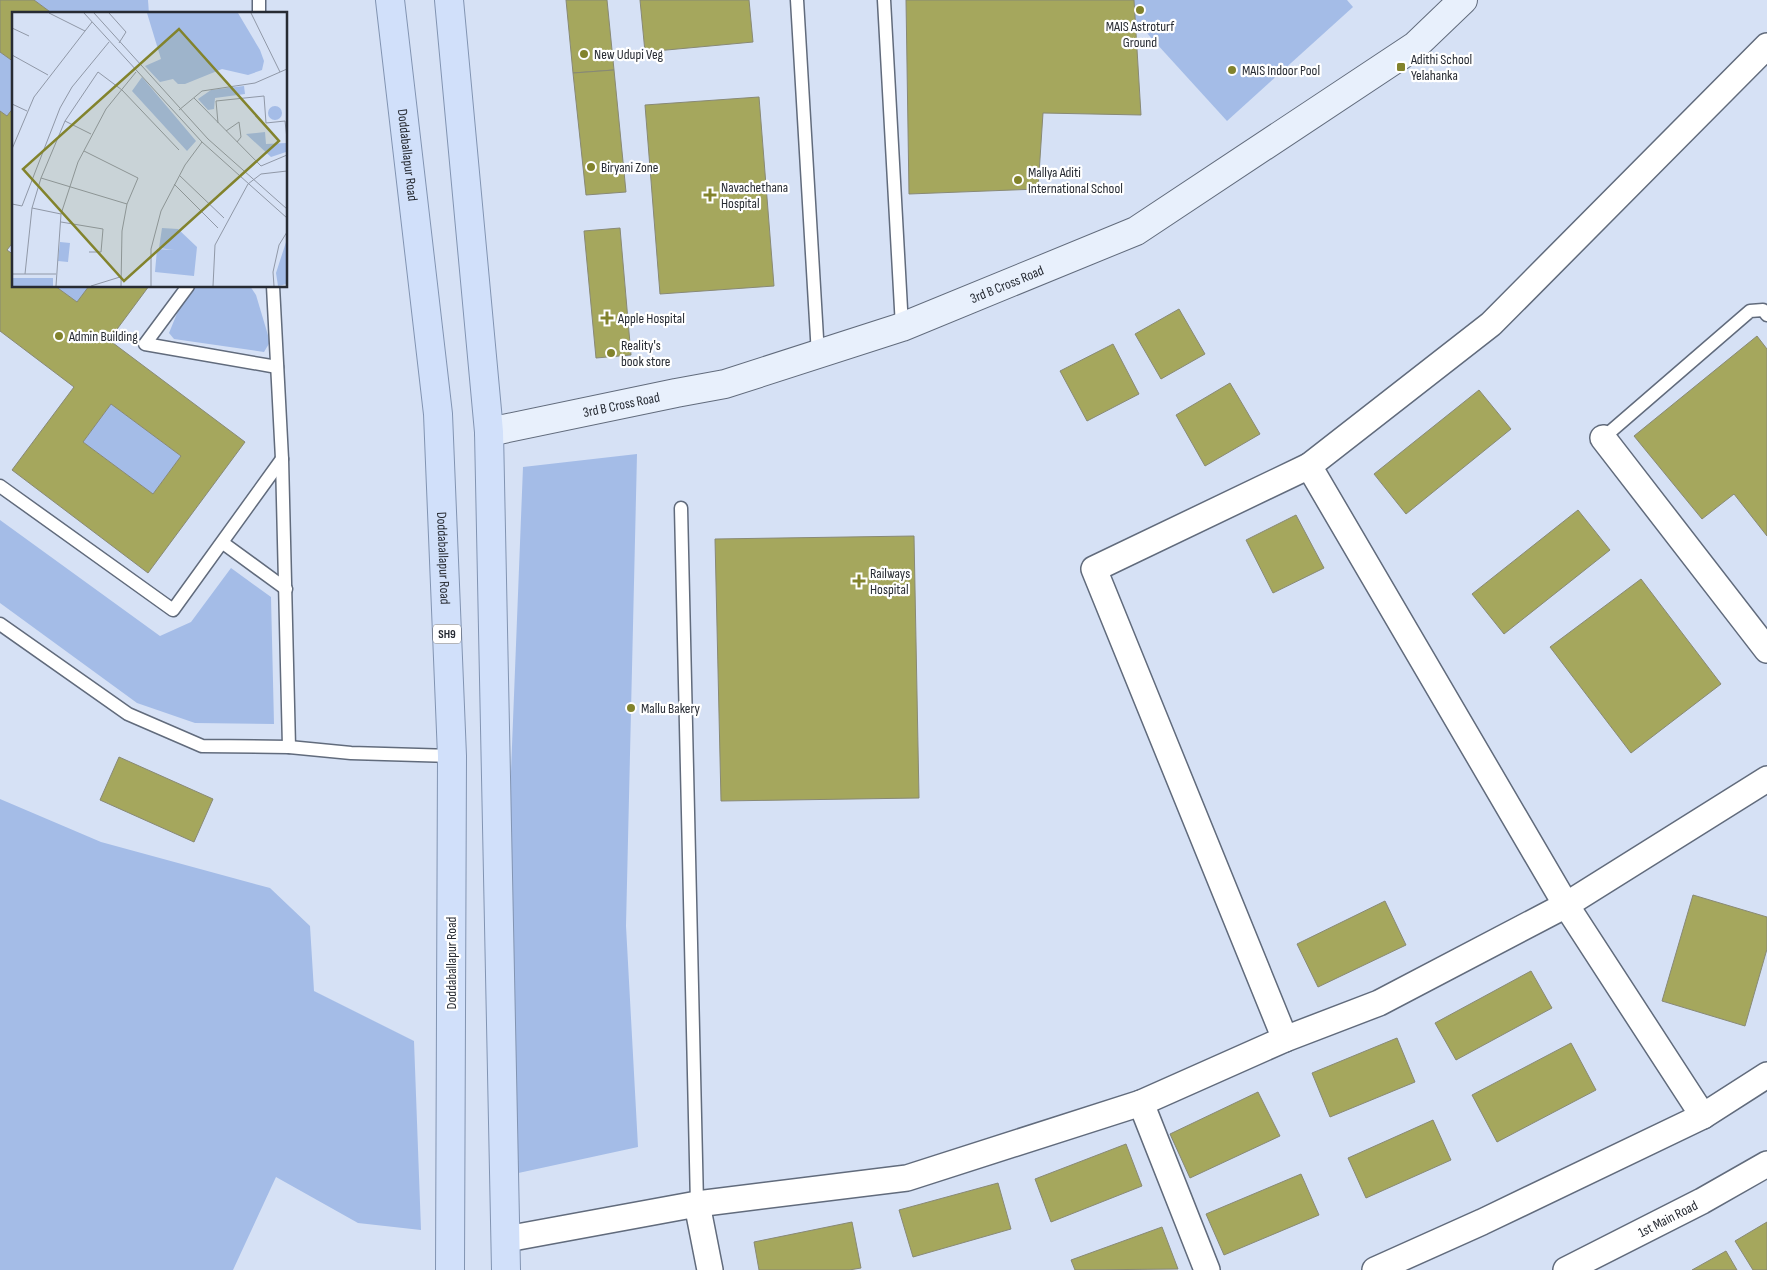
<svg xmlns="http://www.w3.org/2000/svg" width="1767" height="1270" viewBox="0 0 1767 1270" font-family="'Sofia Sans Condensed',sans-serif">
  <rect width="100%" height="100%" fill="#d6e1f5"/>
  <g fill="#a4bce7">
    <path d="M34 0H148L149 14H53Z"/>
    <path d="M1134 0H1347L1353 7 1227 121 1135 20Z"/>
    <path d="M0 52 14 62V107L7 116 0 111Z"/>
    <path d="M55 286H89L77 302Z"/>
    <path d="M196 286H250L256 295 270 342 264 352 174 339 169 333 178 311Z"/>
    <path d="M111 404 181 456 153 494 83 442Z"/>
    <path d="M637 454 626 926 638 1147 495 1178 523 467Z"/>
    <path d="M0 520 160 636 191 622 231 568 271 597 274 724 195 723 137 703 0 603Z"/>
    <path d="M0 799 101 842 270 888 310 926 314 991 414 1041 421 1230 358 1223 276 1177 233 1270H0Z"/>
  </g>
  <g fill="#a5a75d" stroke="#888975" fill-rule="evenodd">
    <path d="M0 0H34L53 14H14V62L0 52Z"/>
    <path d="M566 0H607L614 70 573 73Z"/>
    <path d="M640 0H749L753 42 645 52Z"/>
    <path d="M906 0H1134L1141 115 1043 113 1038 189 909 194Z"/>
    <path d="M614 70 626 192 586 195 573 73Z"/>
    <path d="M759 97 774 286 660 294 645 105Z"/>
    <path d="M14 107V241L7 250 14 255V286H55L77 302 89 286H149L109 340 245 442 148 573 12 470 74 387 0 331V111L7 116ZM111 404 181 456 153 494 83 442Z"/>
    <path d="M620 228 631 355 596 358 584 231Z"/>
    <path d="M1179 309 1205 354 1161 379 1135 334Z"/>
    <path d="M1757 336 1767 349V536L1734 494 1702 519 1634 436Z"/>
    <path d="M1113 344 1139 394 1087 421 1060 371Z"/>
    <path d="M1230 383 1260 434 1205 466 1176 415Z"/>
    <path d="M1479 390 1511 429 1406 514 1374 474Z"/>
    <path d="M1578 510 1610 550 1504 634 1472 594Z"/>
    <path d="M1296 515 1324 568 1273 593 1246 540Z"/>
    <path d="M914 536 919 798 721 801 715 539Z"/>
    <path d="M1641 579 1721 684 1631 753 1550 647Z"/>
    <path d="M119 757 213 799 194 842 100 800Z"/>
    <path d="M1693 895 1767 917V949L1745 1026 1662 1001Z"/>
    <path d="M1385 901 1406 945 1318 987 1297 944Z"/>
    <path d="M1531 971 1552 1008 1456 1060 1435 1023Z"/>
    <path d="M1397 1038 1415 1082 1330 1117 1312 1073Z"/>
    <path d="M1571 1043 1596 1090 1497 1142 1472 1095Z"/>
    <path d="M1258 1092 1280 1136 1190 1178 1170 1134Z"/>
    <path d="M1433 1120 1451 1160 1366 1198 1348 1158Z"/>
    <path d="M1126 1144 1142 1186 1051 1222 1035 1179Z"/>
    <path d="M1301 1174 1319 1215 1224 1255 1206 1214Z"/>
    <path d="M998 1183 1011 1229 913 1257 899 1210Z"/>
    <path d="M852 1222 861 1268 849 1270H759L754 1242Z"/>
    <path d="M1767 1222V1270H1753L1735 1241Z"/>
    <path d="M1162 1227 1178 1269 1075 1270 1071 1260Z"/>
    <path d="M1726 1251 1737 1270H1692Z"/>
  </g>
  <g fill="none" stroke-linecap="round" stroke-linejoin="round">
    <g stroke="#616b7c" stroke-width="15">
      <g id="lane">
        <path d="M259 0V14"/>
        <path d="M797 0 818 355"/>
        <path d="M884 0 902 327"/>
        <path d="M188 286 145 344 277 367"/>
        <path d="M273 286 282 459 289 747"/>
        <path d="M1603 438 1750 311 1763 310 1767 315"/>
        <path d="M0 486 173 610 282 459"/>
        <path d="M681 508 697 1204"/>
        <path d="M223 543 286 589"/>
        <path d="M0 624 128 714 202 746 289 747 351 753 452 756"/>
      </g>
    </g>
    <g stroke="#616b7c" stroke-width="28">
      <g id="street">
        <path d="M1603 438 1767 650"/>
        <path d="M1285 1039 1094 569 1309 466"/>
        <path d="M1141 1103 1207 1270"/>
        <path d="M1703 1116 1566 905 1309 466 1491 324 1767 46"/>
        <path d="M697 1204 710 1270"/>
        <path d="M507 1239 697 1204 907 1178 1141 1103 1285 1039 1379 1003 1566 905 1767 779"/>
        <path d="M1375 1270 1482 1222 1703 1116 1767 1075"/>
        <path id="s1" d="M1566 1270 1702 1201 1767 1164"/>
      </g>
    </g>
    <g stroke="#616b7c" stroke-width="30">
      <g id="secondary">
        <path id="s2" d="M489 432 676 393 725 384 902 327 1136 231 1415 46 1463 0"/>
      </g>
    </g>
    <g stroke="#8294b2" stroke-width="30">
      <g id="primary">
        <path id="s3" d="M390 0 438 414 452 756 450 1270"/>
        <path d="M449 0 489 432 506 1270"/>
      </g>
    </g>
    <use href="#lane" stroke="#fff" stroke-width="12"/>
    <use href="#street" stroke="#fff" stroke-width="25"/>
    <use href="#secondary" stroke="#e8f0fc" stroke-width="28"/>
    <use href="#primary" stroke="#d1e0fa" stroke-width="28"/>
  </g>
  <g fill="#82832c" stroke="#fff" stroke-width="2">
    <circle cx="1140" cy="10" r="5"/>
    <circle cx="584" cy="54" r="5"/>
    <rect x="1396" y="62" width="10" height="10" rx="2.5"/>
    <circle cx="1232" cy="70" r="5"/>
    <circle cx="591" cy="167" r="5"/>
    <circle cx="1018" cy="180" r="5"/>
    <path d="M707.5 187.5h5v5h5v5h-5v5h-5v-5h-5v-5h5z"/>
    <path d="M604.5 310.5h5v5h5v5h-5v5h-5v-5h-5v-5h5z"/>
    <circle cx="59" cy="336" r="5"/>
    <circle cx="611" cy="353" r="5"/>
    <path d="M856.5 573.5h5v5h5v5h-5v5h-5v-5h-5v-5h5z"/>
    <circle cx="631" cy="708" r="5"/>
  </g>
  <g text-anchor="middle" stroke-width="4.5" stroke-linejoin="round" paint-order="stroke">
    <rect fill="#fff" stroke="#686b70" stroke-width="1" x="433" y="624.5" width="28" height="19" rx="4"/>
    <g font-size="12" font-weight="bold" fill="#272b33">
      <text x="447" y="638">SH9</text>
    </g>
    <g font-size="14" fill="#272b33" stroke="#fff" text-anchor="start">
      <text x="1140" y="31" text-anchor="middle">MAIS Astroturf<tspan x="1140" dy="16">Ground</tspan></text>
      <text x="594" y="59">New Udupi Veg</text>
      <text x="1411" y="64">Adithi School<tspan x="1411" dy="16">Yelahanka</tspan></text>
      <text x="1242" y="75">MAIS Indoor Pool</text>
      <text x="601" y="172">Biryani Zone</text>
      <text x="1028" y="177">Mallya Aditi<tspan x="1028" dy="16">International School</tspan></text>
      <text x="721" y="192">Navachethana<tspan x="721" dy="16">Hospital</tspan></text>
      <text x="618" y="323">Apple Hospital</text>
      <text x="69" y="341">Admin Building</text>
      <text x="621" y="350">Reality's<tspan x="621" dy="16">book store</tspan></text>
      <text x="870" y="578">Railways<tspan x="870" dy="16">Hospital</tspan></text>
      <text x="641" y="713">Mallu Bakery</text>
    </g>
    <g font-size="14" fill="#272b33" stroke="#fff">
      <text dy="5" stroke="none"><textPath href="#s3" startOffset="156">Doddaballapur Road</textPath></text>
      <text dy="5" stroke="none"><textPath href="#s2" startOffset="540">3rd B Cross Road</textPath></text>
      <text dy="5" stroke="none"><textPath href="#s2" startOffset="135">3rd B Cross Road</textPath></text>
      <text dy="5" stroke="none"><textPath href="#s3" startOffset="561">Doddaballapur Road</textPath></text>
      <text transform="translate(451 963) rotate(-90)" y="5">Doddaballapur Road</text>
      <text dy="5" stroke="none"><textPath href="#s1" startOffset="114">1st Main Road</textPath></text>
    </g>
  </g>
  <g transform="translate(12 12)">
    <rect width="275" height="275" fill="#d6e1f5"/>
    <path d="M135 1H226L248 38 252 49 250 58 236 63 210 57 173 72H166L161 67 148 70 133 54 149 47ZM130 65 184 129 175 139 120 79ZM232 74 233 82 203 86 202 97 196 98 186 87 199 78ZM256 101a7 7 0 1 1 14 0a7 7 0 1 1-14 0ZM253 120 254 132 274 131V140L259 145 234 122ZM150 216 166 217 185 235 182 264 143 260 145 237 162 238 147 236ZM275 227V272L266 274 264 261ZM48 230 58 231 56 250 46 249ZM0 266H41V274H0Z" fill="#a4bce7"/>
    <path fill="none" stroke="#9098a7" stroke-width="1" d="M37 1 73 19M72 1 190 130 275 206M82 1 196 127 275 197M97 1 114 20 107 31M239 1 268 60M0 16 17 24M0 43 36 63M182 86 249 154 275 143M0 92 15 99M167 98 190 79 243 71 275 57M53 109 79 122M206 111 204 89 252 84 254 111 273 109 275 127M214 119 227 110 229 125 225 130M0 137 22 85 80 10M72 139 126 166 115 192M167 163 212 206M29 166 115 192 110 219 109 274M162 172 206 216M0 192 10 194 48 96 60 75 97 30M20 196 49 202M49 210 91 217 89 240H77M0 262H44M13 262 20 196 29 166 53 109 86 60 110 78 167 138M44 274 49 202 66 150 94 97 124 60M79 274 108 265M139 274V237L149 199 173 153 190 130M201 274 203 233 236 172 249 162 275 159M262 274 261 260 267 233 275 220"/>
    <path fill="#82832c" fill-opacity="0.15" stroke="#82832c" stroke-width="2.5" d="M167 17 267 129 112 269 11 157Z"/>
    <rect width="275" height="275" fill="none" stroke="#272b33" stroke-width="2.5"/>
  </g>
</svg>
